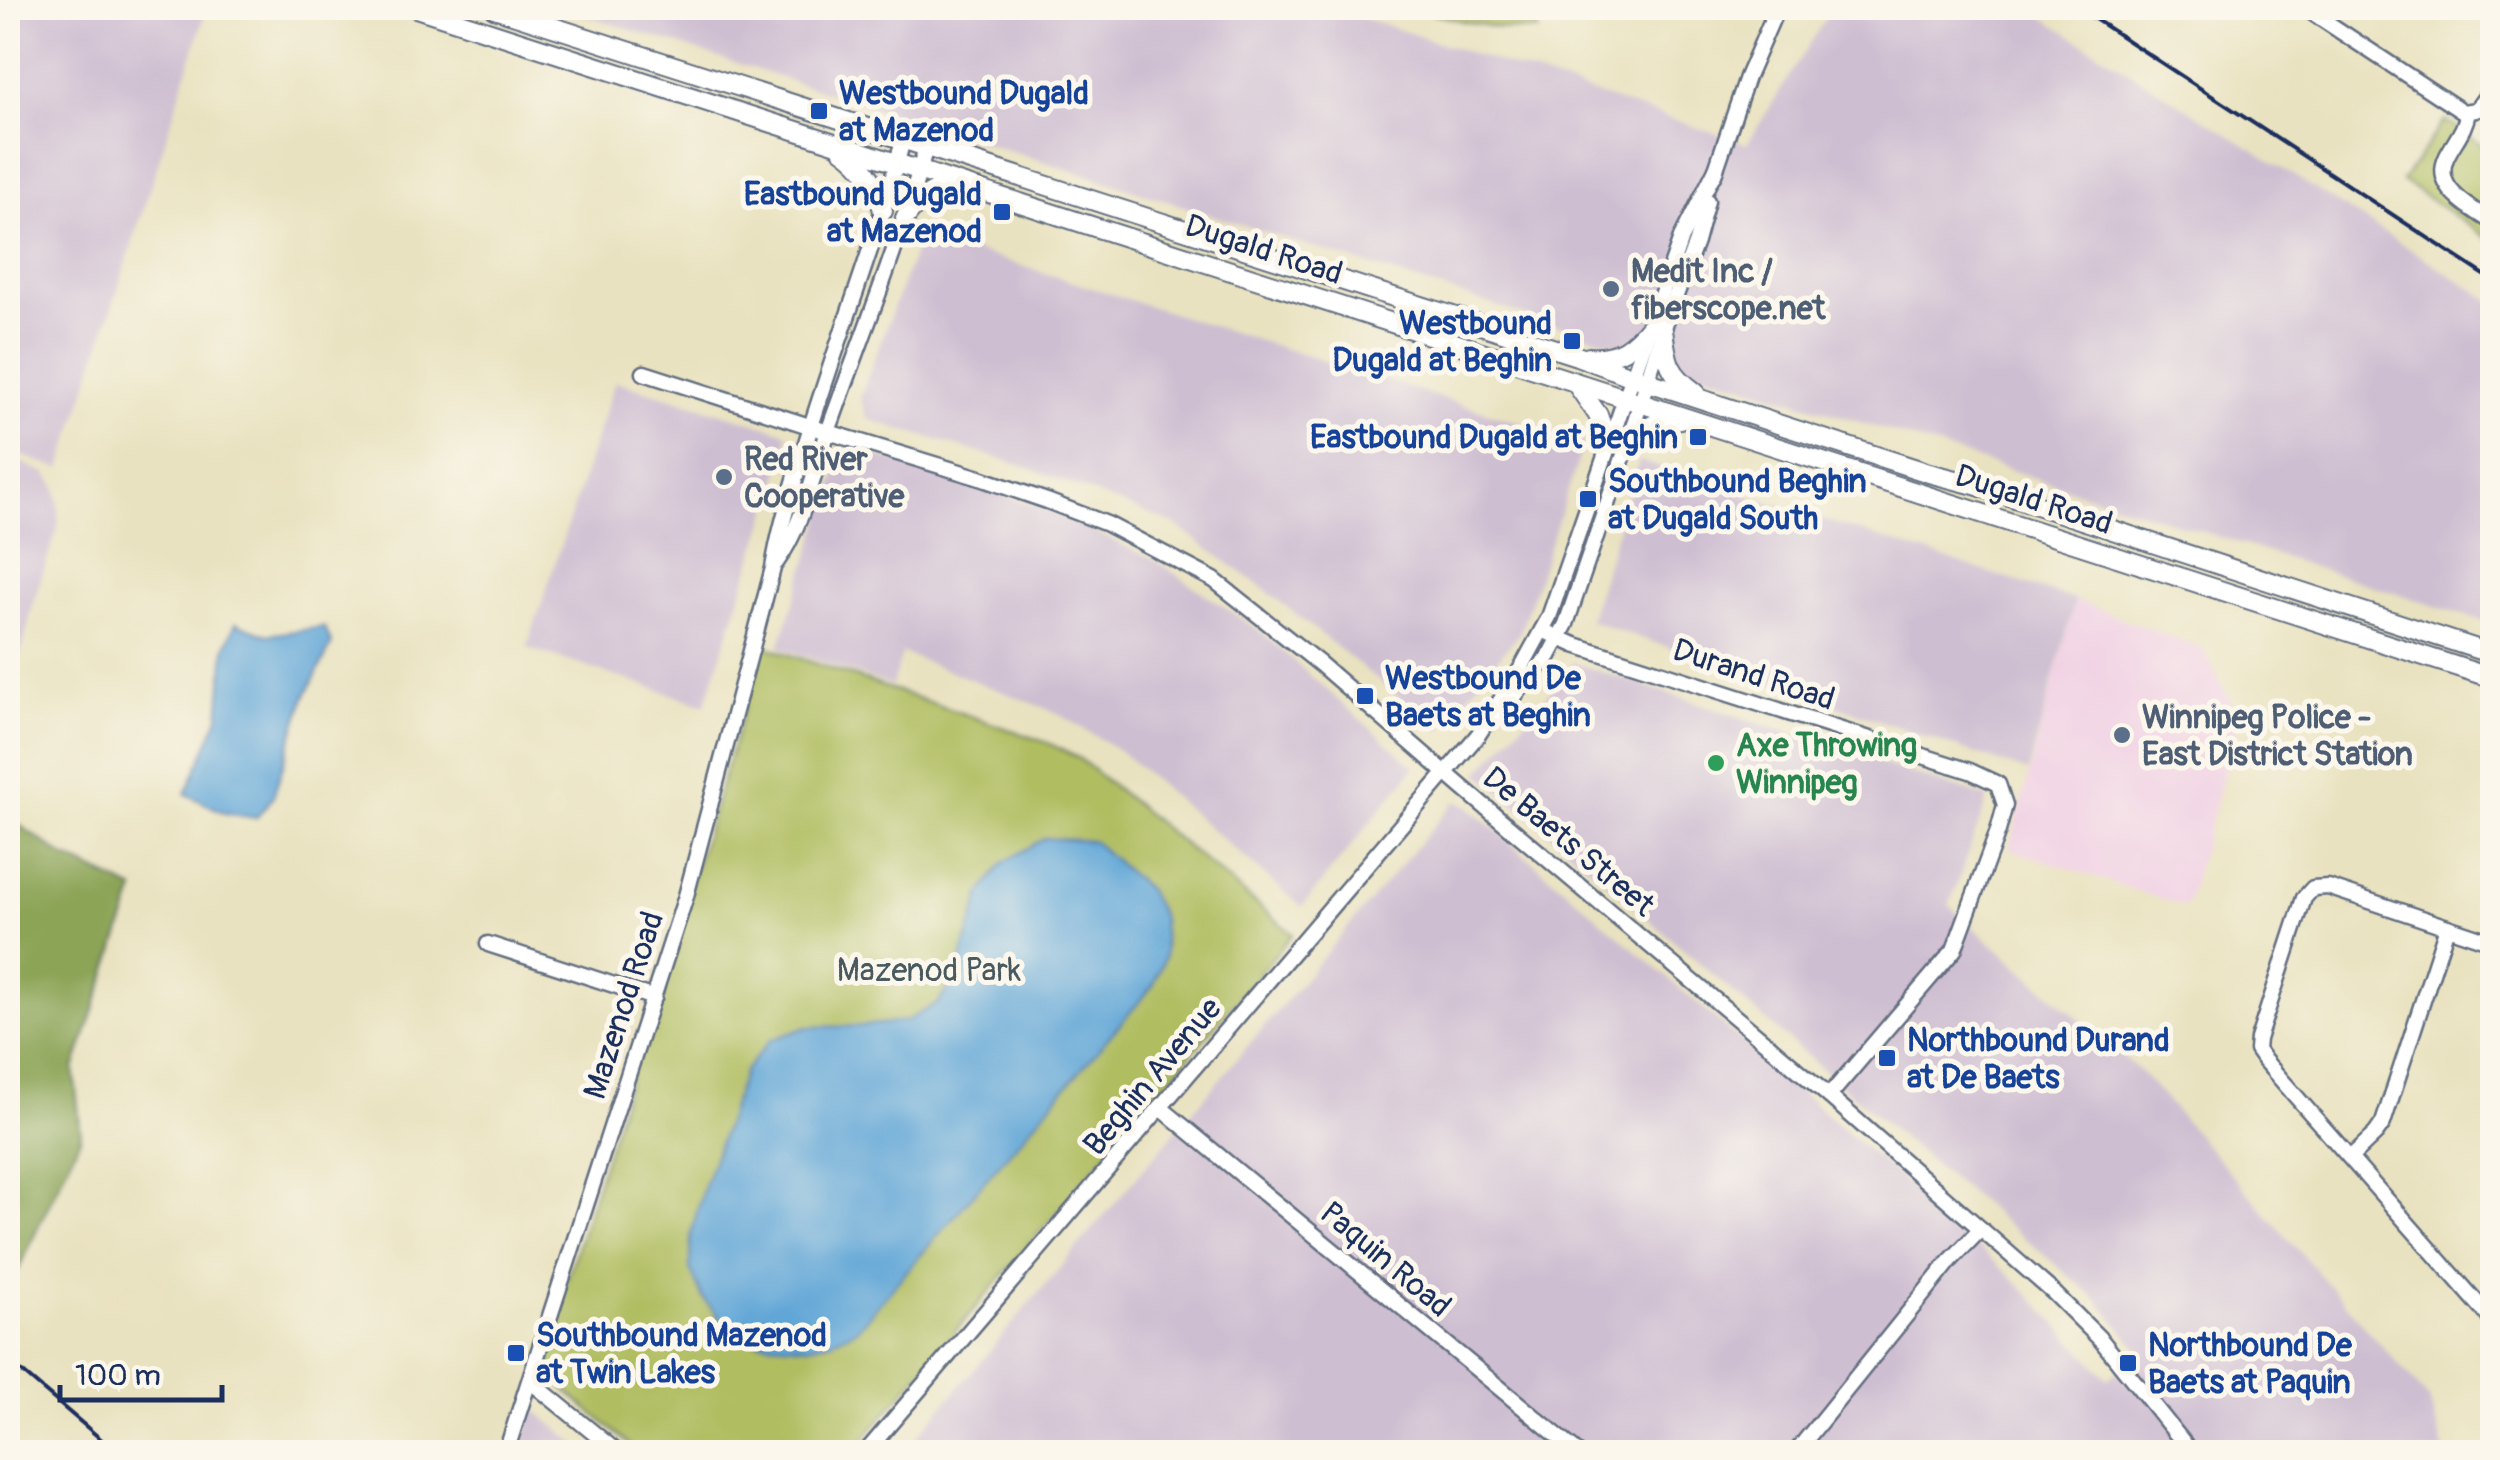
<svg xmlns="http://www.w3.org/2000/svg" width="2500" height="1460" viewBox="0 0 2500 1460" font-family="Pangolin,sans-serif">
  <rect width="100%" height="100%" fill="#fbf7ec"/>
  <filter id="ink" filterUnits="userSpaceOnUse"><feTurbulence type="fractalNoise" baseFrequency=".01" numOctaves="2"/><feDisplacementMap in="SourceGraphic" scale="20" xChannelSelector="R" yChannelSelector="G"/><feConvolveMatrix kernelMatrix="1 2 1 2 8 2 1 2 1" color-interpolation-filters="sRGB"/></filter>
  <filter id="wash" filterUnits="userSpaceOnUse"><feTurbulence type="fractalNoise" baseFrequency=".0048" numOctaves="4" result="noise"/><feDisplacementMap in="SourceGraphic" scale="40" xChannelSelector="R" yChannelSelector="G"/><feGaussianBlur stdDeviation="2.25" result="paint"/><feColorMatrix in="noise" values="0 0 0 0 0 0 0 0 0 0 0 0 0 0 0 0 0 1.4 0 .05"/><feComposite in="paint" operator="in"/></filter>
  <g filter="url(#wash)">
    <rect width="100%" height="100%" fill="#e9e2c0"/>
    <path fill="#f0d0e4" d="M2075 600 2204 650 2239 719 2186 907 2009 849Z"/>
    <g fill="#cebed1">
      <path d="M8 8H207L61 469 8 451Z"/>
      <path d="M563 8H1333L1747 144 1832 8H2028L2492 301V624Z"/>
      <path d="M921 234 1584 443 1520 632 1440 730 1263 588 1174 524 1020 465 867 419 860 397Z"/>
      <path d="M615 381 788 433 776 487 705 705 527 648Z"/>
      <path d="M869 453 1045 508 1156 561 1257 629 1415 767 1302 907 1120 751 1055 712 902 653 892 686 779 647 842 456Z"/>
      <path d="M8 457 46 473 55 486 59 504 58 528 35 596 22 650 8 685Z"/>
      <path d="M1639 461 2075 600 2028 772 1589 620Z"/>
      <path d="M1572 662 1988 798 1949 906 2145 1076 2429 1399 2444 1452H904L1455 801 1467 805 1957 1227 2026 1291 2108 1379 2140 1351 2096 1298 1886 1124 1479 773 1569 670Z"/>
      <path d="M534 1409 586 1452H520Z"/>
    </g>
    <g fill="#b0bd60" stroke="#66765f" stroke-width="2.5">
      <path d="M1416 8H1533L1538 31C1495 29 1457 22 1416 8Z"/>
      <path d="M2445 120 2492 152V241L2402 181Z"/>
      <path d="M764 646 1046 742 1080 759 1293 934 853 1452H638L550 1377 545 1363 546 1347Z"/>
    </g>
    <path fill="#8ca456" stroke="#546a5a" stroke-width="2.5" d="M8 817 65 857 135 890 74 1069 81 1136 20 1266 8 1288Z"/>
    <g fill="#61a6d7" stroke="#3e6a9a" stroke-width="2.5">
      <path d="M236 623 267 635 324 627 332 644 305 697 273 797 256 818 225 813 186 794 219 717 225 648Z"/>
      <path d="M1045 838 1093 841 1148 890 1162 918 1165 957 1153 986 857 1329 833 1341 808 1346 758 1342 727 1327 702 1296 690 1269 691 1234 703 1189 744 1072 770 1040 807 1027 861 1026 906 1021 938 1003 956 978 981 894 1003 863Z"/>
    </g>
  </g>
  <g filter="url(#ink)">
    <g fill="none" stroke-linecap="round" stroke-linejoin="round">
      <g stroke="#636e80" stroke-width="19">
        <g id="minor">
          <path d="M2305 8 2463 112 2476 110 2492 88"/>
          <path d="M2468 112C2465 130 2455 140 2447 156 2431 188 2470 207 2492 222"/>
          <path d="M1714 175 1747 77 1777 8"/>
          <path d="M644 373 828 432 980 478 1047 501 1107 524 1214 580 1320 664 1463 788 1829 1096 2054 1293 2101 1340 2191 1452"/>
          <path d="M776 563C804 524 813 474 829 429 862 336 900 243 926 147"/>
          <path d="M1542 630 1575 645 1970 771 1998 784 2005 805 1998 831 1954 950 1829 1096"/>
          <path d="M1493 721 1549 656 1566 624 1628 443 1663 330 1696 242 1707 201"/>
          <path d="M2492 942 2328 887 2313 888 2304 898 2258 1039 2257 1050 2264 1060 2487 1314 2492 1323"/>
          <path d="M488 944 654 998"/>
          <path d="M1161 1108 1577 1452"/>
          <path d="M2351 1157 2376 1133 2383 1123 2447 927"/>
          <path d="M530 1381 617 1452"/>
          <path d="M506 1452 686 896 773 568C779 530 791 493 802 456 833 350 875 247 903 140"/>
          <path d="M866 1452 1478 735 1520 670 1549 617 1681 238 1716 169"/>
          <path d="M1796 1452 1950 1261 1981 1229"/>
        </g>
      </g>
      <g stroke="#636e80" stroke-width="22">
        <g id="major">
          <path d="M416 8 2492 678"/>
          <path d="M494 8 1577 356 1633 377 1929 473 1975 485 2492 654"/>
          <path d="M842 149C865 165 877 184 883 211"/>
          <path d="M905 218C921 197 935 187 962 185"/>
          <path d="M1663 330C1667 361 1668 373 1695 392"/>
          <path d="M1589 357C1618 359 1633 347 1651 325"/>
          <path d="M1575 382 1598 415 1608 444"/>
          <path d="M1628 443C1644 426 1658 421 1680 419"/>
        </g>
      </g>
      <use href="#minor" stroke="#fff" stroke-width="14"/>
      <use href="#major" stroke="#fff" stroke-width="18"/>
      <g stroke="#1b2f5e" stroke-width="4">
        <path d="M2078 8 2492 280"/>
        <path d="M8 1360 116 1452"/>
      </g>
    </g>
  </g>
  <g fill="#1a4fb4" stroke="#fbf7ec" stroke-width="4">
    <rect x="809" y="101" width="20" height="20" rx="5"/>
    <rect x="992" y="202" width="20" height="20" rx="5"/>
    <rect x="1562" y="331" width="20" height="20" rx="5"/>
    <rect x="1688" y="427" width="20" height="20" rx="5"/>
    <rect x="1578" y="489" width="20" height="20" rx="5"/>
    <rect x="1355" y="686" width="20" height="20" rx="5"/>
    <rect x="1877" y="1048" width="20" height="20" rx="5"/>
    <rect x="506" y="1343" width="20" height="20" rx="5"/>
    <rect x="2118" y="1353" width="20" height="20" rx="5"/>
  </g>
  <g fill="#5c6f8a" stroke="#fbf7ec" stroke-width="4">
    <circle cx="1611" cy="289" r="10"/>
    <circle cx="724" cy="477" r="10"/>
    <circle cx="2122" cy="735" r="10"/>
  </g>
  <circle fill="#2e9e5b" stroke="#fbf7ec" stroke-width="4" cx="1716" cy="763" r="10"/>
  <g text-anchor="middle" stroke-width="10" stroke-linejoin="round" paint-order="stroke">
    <g font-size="32" font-weight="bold" fill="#164399" stroke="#fbf7ec" text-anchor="start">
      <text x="839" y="104">Westbound Dugald<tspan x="839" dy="37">at Mazenod</tspan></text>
      <text x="982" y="205" text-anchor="end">Eastbound Dugald<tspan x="982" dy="37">at Mazenod</tspan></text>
      <text x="1552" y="334" text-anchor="end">Westbound<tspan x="1552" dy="37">Dugald at Beghin</tspan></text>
      <text x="1678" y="448" text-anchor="end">Eastbound Dugald at Beghin</text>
      <text x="1608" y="492">Southbound Beghin<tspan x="1608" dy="37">at Dugald South</tspan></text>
      <text x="1385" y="689">Westbound De<tspan x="1385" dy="37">Baets at Beghin</tspan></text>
      <text x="1907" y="1051">Northbound Durand<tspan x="1907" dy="37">at De Baets</tspan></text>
      <text x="536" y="1346">Southbound Mazenod<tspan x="536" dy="37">at Twin Lakes</tspan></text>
      <text x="2148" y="1356">Northbound De<tspan x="2148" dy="37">Baets at Paquin</tspan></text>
    </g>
    <g font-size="32" fill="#1b2f5e" stroke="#fbf7ec">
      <text transform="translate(1264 249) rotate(18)" y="11">Dugald Road</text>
      <text transform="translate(2034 499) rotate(18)" y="11">Dugald Road</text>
      <text transform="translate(1754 674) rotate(18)" y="11">Durand Road</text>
      <text transform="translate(1569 841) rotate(40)" y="11">De Baets Street</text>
      <text transform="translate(623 1005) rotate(-72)" y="11">Mazenod Road</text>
      <text transform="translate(1152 1076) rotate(-50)" y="11">Beghin Avenue</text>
      <text transform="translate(1386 1259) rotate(40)" y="11">Paquin Road</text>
    </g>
    <g font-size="32" font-weight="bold" fill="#4e5e75" stroke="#fbf7ec" text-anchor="start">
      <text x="1631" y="282">Medit Inc /<tspan x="1631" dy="37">fiberscope.net</tspan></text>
      <text x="744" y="470">Red River<tspan x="744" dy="37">Cooperative</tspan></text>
      <text x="2142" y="728">Winnipeg Police -<tspan x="2142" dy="37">East District Station</tspan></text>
    </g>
    <g font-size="32" font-weight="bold" fill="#27864d" stroke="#fbf7ec" text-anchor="start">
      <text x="1736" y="756">Axe Throwing<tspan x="1736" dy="37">Winnipeg</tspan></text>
    </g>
    <g font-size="32" fill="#485a5f" stroke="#fbf7ec">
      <text x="929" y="981">Mazenod Park</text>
    </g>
  </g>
  <rect width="2500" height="1460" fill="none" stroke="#fbf7ec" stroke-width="40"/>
  <path d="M60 1385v15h162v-15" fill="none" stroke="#1b2f5e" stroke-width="5"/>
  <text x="75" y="1385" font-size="30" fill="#1b2f5e" stroke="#fbf7ec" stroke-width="8" paint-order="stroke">100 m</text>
</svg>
